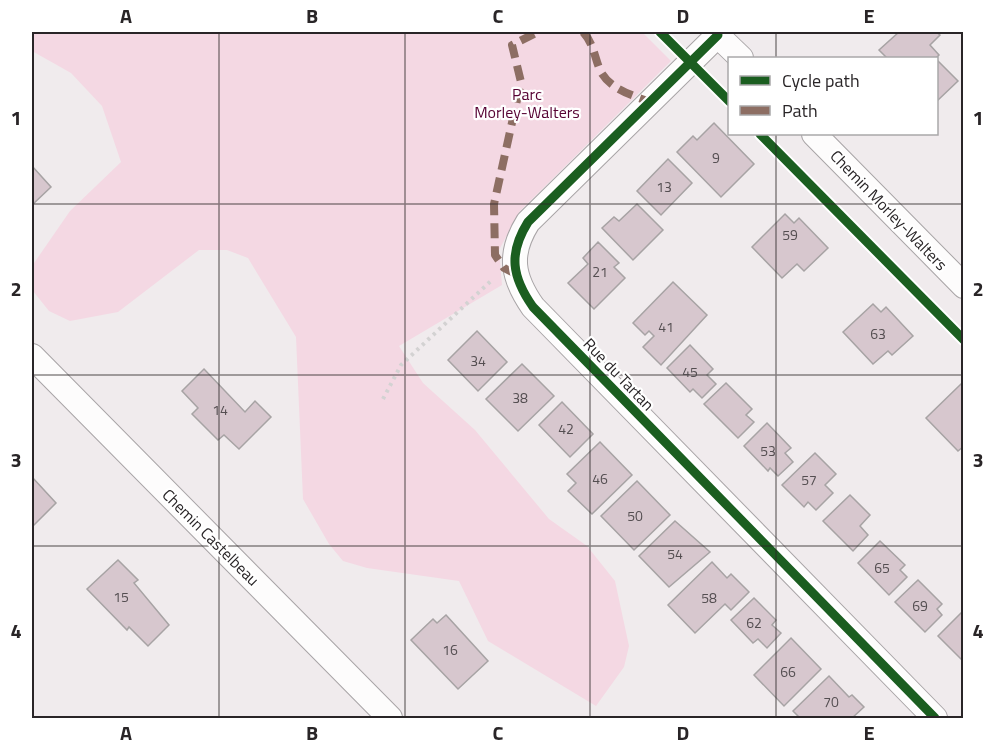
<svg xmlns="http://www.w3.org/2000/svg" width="995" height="750" viewBox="0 0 995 750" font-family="'Titillium Web',sans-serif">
  <rect width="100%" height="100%" fill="#f0ebed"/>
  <path fill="#f4d8e3" d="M32 32H642L671 61 520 211 499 250 502 285 399 346 423 383 475 430 549 519 587 546 615 581 629 646 624 667 596 706 488 641 459 581 367 568 343 561 329 544 303 499 296 337 248 258 227 250H199L118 312 70 321 49 311 33 291 32 266 70 211 121 162 102 106 71 73 32 51Z"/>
  <g fill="#d7c7ce" stroke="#a7a3a4" stroke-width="1.5">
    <path d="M899 32H936L940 35 930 45 939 55 936 58H887L879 50Z"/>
    <path d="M936 59 958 81 937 101 936 100Z"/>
    <path d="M714 123 754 164 721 197 677 152 693 136 697 140Z"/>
    <path d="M668 159 692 183 661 215 637 191Z"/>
    <path d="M32 166 51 187 32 205Z"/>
    <path d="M637 204 663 230 633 260 602 228 614 217 619 221Z"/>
    <path d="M785 214 794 223 799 218 828 248 804 271 797 264 782 278 752 247Z"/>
    <path d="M598 242 619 263 614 267 625 278 594 309 568 283 588 264 583 258Z"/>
    <path d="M673 282 707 315 661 365 643 347 654 336 649 331 645 335 633 323Z"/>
    <path d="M873 304 881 312 886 307 913 336 892 355 888 351 873 364 843 332Z"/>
    <path d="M477 331 507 362 478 391 448 360Z"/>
    <path d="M690 345 713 369 707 375 716 384 702 398 693 389 690 392 667 368Z"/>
    <path d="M522 364 554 396 518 431 486 399Z"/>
    <path d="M204 369 245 412 255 401 271 417 239 449 224 435 218 440 192 414 198 408 182 391Z"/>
    <path d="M726 383 752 409 746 415 754 422 738 438 704 404Z"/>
    <path d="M961 384 964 387V446L958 451 926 418Z"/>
    <path d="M562 402 593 434 570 457 539 425Z"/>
    <path d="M767 423 791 448 785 453 793 462 778 476 770 468 768 471 744 446Z"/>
    <path d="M600 442 632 475 592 514 568 491 576 483 567 474Z"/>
    <path d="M815 453 836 474 825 485 833 493 816 510 808 502 804 507 782 485Z"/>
    <path d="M32 477 56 503 32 527Z"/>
    <path d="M637 481 670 515 634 550 601 516Z"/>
    <path d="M850 495 870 515 860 526 868 535 853 551 823 521Z"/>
    <path d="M675 521 710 552 669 587 639 556Z"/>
    <path d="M880 541 905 565 900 570 907 577 889 595 858 563Z"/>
    <path d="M118 560 138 580 134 583 169 625 148 646 129 627 127 630 87 589Z"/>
    <path d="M712 562 727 578 731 574 749 592 731 610 725 604 695 633 668 605Z"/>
    <path d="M918 580 942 604 937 609 942 615 925 632 895 602Z"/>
    <path d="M754 598 776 620 772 625 781 633 767 648 758 639 753 643 731 620Z"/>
    <path d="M963 611H964V662L938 636Z"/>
    <path d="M446 615 488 661 458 689 411 640 433 619 437 623Z"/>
    <path d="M791 638 821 669 784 706 754 675Z"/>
    <path d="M829 676 849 697 852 695 864 707 852 718H800L793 711Z"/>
  </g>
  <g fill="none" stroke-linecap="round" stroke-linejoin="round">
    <g stroke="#a8a4a6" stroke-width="26">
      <g id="street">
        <path d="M714 32 741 58"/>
        <path d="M718 35 528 222C508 254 512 277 533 307L935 718"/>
        <path d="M814 134 964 286"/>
        <path d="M32 356 390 718"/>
      </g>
    </g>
    <path stroke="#d3d2d2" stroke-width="4" stroke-dasharray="3 4.5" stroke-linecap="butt" d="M383 399 401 365 493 279"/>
    <use href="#street" stroke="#fdfcfc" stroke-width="24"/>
    <g stroke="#8d6e63" stroke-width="8" stroke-dasharray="15 8" stroke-linecap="butt">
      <path d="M583 32C594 44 594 56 600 70 609 89 632 95 650 102"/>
      <path d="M516 274 504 268 495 255 494 204 521 82 512 45 538 32"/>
    </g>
    <g stroke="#fff" stroke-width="13">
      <g id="cycleway">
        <path d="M660 32 730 102"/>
        <path d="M718 35 528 222C508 254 512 277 533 307L935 718"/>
        <path d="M760 134 964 340"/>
      </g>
    </g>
    <use href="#cycleway" stroke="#1b5e20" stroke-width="9"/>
  </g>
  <path fill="none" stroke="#292527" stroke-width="1.5" stroke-opacity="0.55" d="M219 32V718M405 32V718M590 32V718M776 32V58M776 134V718M32 204H964M32 375H964M32 546H964"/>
  <g text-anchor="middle" stroke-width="4.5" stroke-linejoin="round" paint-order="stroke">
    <g font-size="14" fill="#544e51">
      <text x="716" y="163">9</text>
      <text x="664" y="192">13</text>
      <text x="790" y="240">59</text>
      <text x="600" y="277">21</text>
      <text x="666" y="332">41</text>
      <text x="878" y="339">63</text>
      <text x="478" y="366">34</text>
      <text x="690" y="377">45</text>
      <text x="520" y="403">38</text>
      <text x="220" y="415">14</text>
      <text x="566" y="434">42</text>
      <text x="768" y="456">53</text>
      <text x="600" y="484">46</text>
      <text x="809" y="485">57</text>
      <text x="635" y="521">50</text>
      <text x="675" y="559">54</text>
      <text x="882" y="573">65</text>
      <text x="121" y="602">15</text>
      <text x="709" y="603">58</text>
      <text x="920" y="611">69</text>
      <text x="754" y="628">62</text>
      <text x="450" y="655">16</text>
      <text x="788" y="677">66</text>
      <text x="831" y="707">70</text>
    </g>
    <g font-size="16" fill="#560233" stroke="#fff">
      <text x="527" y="100">Parc<tspan x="527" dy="18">Morley-Walters</tspan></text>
    </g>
    <g font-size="16" fill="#292527" stroke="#fff">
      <text transform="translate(889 210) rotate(46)" y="6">Chemin Morley-Walters</text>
      <text transform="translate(619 374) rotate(46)" y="6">Rue du Tartan</text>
      <text transform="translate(211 537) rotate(45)" y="6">Chemin Castelbeau</text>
    </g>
  </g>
  <rect width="995" height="750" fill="none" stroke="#ffffff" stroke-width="66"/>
  <rect x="728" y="57" width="210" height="78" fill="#ffffff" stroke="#a9a8a9" stroke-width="1.5"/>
  <rect x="740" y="76" width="30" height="9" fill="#1b5e20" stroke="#a9a8a9" stroke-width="1.5"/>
  <text x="782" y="87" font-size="18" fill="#292527">Cycle path</text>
  <rect x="740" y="106" width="30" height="9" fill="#8d6e63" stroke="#a9a8a9" stroke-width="1.5"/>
  <text x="782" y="117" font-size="18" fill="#292527">Path</text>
  <rect x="33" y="33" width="929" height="684" fill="none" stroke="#292527" stroke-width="2"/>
  <g font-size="20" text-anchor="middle" font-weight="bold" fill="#292527">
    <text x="126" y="23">A</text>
    <text x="312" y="23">B</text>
    <text x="498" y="23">C</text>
    <text x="683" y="23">D</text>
    <text x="869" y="23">E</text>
    <text x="16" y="125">1</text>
    <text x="978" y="125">1</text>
    <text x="16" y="296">2</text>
    <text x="978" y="296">2</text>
    <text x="16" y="467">3</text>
    <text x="978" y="467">3</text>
    <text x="16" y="638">4</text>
    <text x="978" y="638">4</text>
    <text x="126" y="740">A</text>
    <text x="312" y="740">B</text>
    <text x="498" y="740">C</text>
    <text x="683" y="740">D</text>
    <text x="869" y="740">E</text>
  </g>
</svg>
